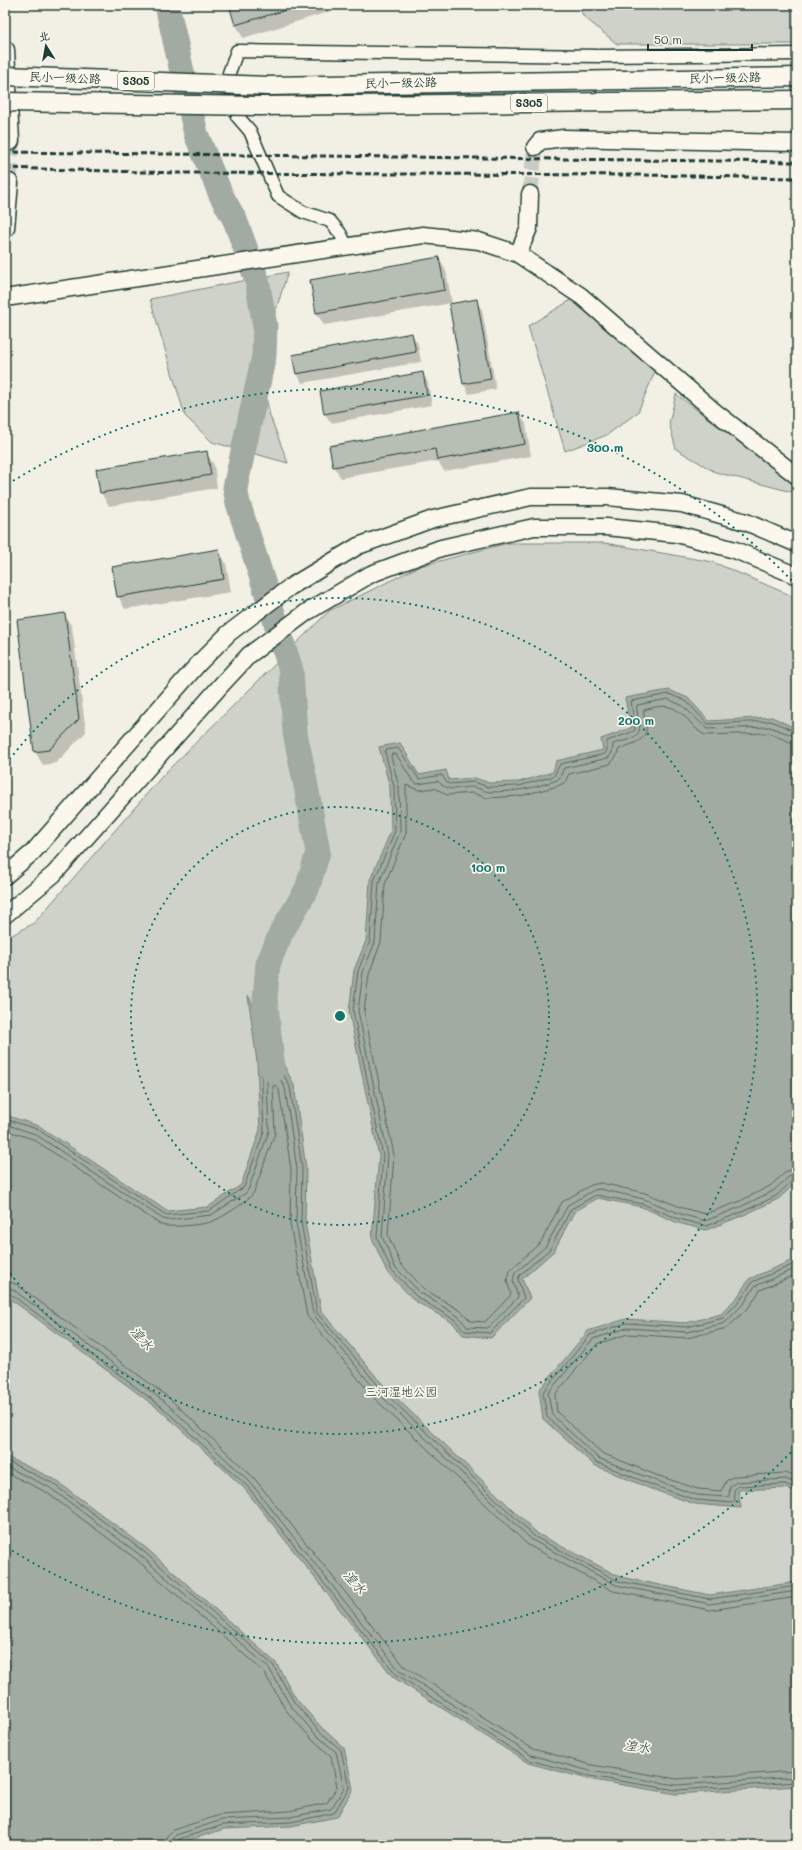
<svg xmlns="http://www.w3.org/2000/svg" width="802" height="1850" viewBox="0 0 802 1850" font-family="Mali,'LXGW WenKai TC',sans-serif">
  <rect width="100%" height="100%" fill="#f2f0e5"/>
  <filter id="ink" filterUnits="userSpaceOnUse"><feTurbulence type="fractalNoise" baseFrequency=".025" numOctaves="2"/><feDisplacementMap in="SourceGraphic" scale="8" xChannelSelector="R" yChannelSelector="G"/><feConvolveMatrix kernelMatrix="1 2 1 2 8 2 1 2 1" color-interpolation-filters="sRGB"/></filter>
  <g filter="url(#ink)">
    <g fill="#cfd2c8" stroke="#77887e">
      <path d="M579 5H797V44H617L583 16Z"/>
      <path d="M288 272 259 363 270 416 288 463 212 442 185 416 150 299Z"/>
      <path d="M576 297 656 369 638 412 607 435 565 451 528 326Z"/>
      <path d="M676 394 797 486V488L792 492 715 472 676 449 669 423Z"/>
      <path d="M508 543H605L713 562 797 598V1845H5V939L34 923 165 773 329 611 420 566Z"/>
    </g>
    <g fill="#a2aba1" stroke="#6e7f75">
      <path d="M669 690 688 698 709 721 772 717 797 729V1182L778 1199 744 1215 706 1230 678 1223 642 1207 598 1198 574 1212 554 1251 522 1279 530 1298 491 1338 463 1335 453 1323 415 1301 387 1272 372 1238 379 1156 349 1012 354 970 366 941 370 880 391 831 390 788 379 747 400 743 419 775 446 770 449 780 475 778 489 783 519 782 553 772 556 761 603 750 601 739 631 728 625 698Z"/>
      <path d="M248 995 294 1085 306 1168 305 1222 321 1311 385 1387 538 1534 620 1577 710 1595 797 1582V1786L676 1794 588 1779 528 1763 393 1677 244 1488 159 1409 5 1295V1115L39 1126 167 1211 208 1207 241 1185 260 1130 257 1062Z"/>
      <path d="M797 1258V1493L785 1488 738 1490 741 1508 695 1504 651 1489 594 1465 543 1419 539 1390 588 1331 626 1319 686 1323 721 1314 738 1296 749 1279Z"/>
      <path d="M5 1456 54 1479 146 1548 276 1663 297 1700 321 1727 344 1748 353 1789 337 1817 291 1826 224 1829 174 1845H5Z"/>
    </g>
    <g fill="#0003">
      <path d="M230 5H351L243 38 236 25Z"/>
      <path d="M439 258 446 271 452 303 324 325 316 312Z"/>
      <path d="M476 300 482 310 496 389 469 394 464 384 450 305Z"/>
      <path d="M412 334 418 344 421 362 302 383 297 373Z"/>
      <path d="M423 373 428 383 432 405 331 423 325 414Z"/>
      <path d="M519 413 526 424 531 456 444 471 438 461 341 478 334 467Z"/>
      <path d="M206 452 214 465 217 488 109 506 101 493 97 470Z"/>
      <path d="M219 550 226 563 231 592 125 609 118 596Z"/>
      <path d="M64 614 72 627 86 732 56 763 43 765 35 752Z"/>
    </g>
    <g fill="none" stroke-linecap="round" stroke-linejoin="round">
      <g stroke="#536960" stroke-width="1">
        <path d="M797 732 771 721 708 724 686 701 669 694 631 701 635 730 632 732 607 741V750L605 754 560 764 554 776 519 786 488 787 474 782 449 784 446 782 442 775 419 779 398 748 386 750 385 752 394 787 395 831 374 881 370 941 358 971 353 1011 383 1156 377 1237 391 1269 417 1297 455 1320 465 1331 490 1333 524 1298 518 1280 519 1276 550 1249 571 1209 596 1195 643 1204 679 1219 706 1226 742 1212 776 1196 793 1180 797 1179"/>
        <path d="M797 737 770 727 707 729 683 706 668 699 637 705C636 710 638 716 639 721 643 740 627 739 613 744L612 753 608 758 564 768 560 777 557 780C536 788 513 792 490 792 484 792 478 787 472 787 455 787 451 794 438 781L417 784 412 780 396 754H392L391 756 399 787 400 832 379 883 375 942 363 972 358 1011 388 1155 382 1236 395 1267 421 1293 458 1316 467 1327 488 1328 518 1297 513 1281 515 1273 546 1246 568 1205 594 1190 600 1189 644 1199 681 1214 705 1221 740 1207 773 1191 790 1176 797 1174"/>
        <path d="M797 743 790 742 769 733 705 735C699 732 695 728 691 723 675 705 667 703 644 710 643 715 645 720 646 726 648 742 630 744 619 749L616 757 610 764 569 774 565 782 558 786 520 796 487 798 473 793 447 795 435 788 419 790 406 785V833L385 884 381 942 369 974 364 1011 394 1155 388 1235 400 1263 424 1289 461 1311 471 1321 485 1322 511 1295 507 1280 510 1270 541 1242 562 1202 591 1185 601 1183 645 1193 683 1208 705 1214 738 1202 770 1186 787 1171 797 1168"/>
        <path d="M5 1119 37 1129 166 1215 209 1211 244 1187 264 1132 261 1061 257 1029 260 1028 290 1087 302 1168 301 1222 317 1313 382 1390 535 1537 618 1581 710 1599 797 1586"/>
        <path d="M5 1124 35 1134 163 1219 168 1220 211 1215 246 1193 249 1188 269 1131 266 1058 269 1057 285 1088 297 1169 296 1223 313 1314 378 1393 532 1540 616 1585 710 1604 797 1591"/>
        <path d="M5 1130 33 1139 161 1225C170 1228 204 1225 213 1221 223 1217 249 1201 254 1192L275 1133 273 1086 276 1085 279 1090 291 1169 290 1224 307 1316 374 1398 528 1545 613 1591 710 1610 797 1597"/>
        <path d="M797 1263 752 1282 741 1299 723 1318 687 1327 626 1323 590 1335 543 1392 547 1417 596 1462 652 1485 696 1500 733 1503 735 1501 734 1490 738 1486 785 1484 797 1489"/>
        <path d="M797 1268 755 1286 745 1302 725 1323 687 1332 627 1328 593 1339 548 1393 552 1415 598 1458 654 1480 697 1495 727 1497 729 1496 730 1486 737 1482 785 1479 797 1483"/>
        <path d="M797 1274 760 1290 750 1306 727 1328 687 1338 628 1334 597 1344 555 1395 557 1412 602 1453 656 1475 698 1489 721 1491 727 1480 735 1476 785 1473 797 1477"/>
        <path d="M5 1281 16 1284 168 1397 254 1478 404 1666 533 1749 592 1765 677 1779 797 1771"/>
        <path d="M5 1287 12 1289 165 1402 250 1482 399 1670 531 1755 590 1771 676 1785 797 1777"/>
        <path d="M5 1292 9 1293 161 1406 247 1486 396 1674 529 1760 589 1776 676 1790 797 1782"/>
        <path d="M5 1460 52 1483 143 1551 273 1665 294 1702 318 1730 341 1750 349 1788 334 1813 291 1822 223 1825 179 1839 175 1845"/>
        <path d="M5 1466 49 1487 140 1555 269 1668 290 1705 314 1733 336 1752 344 1788 331 1809 290 1817 222 1820 176 1835 172 1839 170 1845"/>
        <path d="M5 1472 46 1492 136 1559 264 1672 285 1709 310 1737 331 1756 337 1787 327 1803 289 1811 220 1815 173 1830 167 1836 164 1845"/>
      </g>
      <path stroke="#a2aba1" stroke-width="25" d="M167 5 196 134 221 195 235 220 257 280 265 326 264 356 235 488 238 503 291 670 295 733 305 781 318 852 307 889 281 933 268 964 265 998 273 1070"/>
    </g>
    <g fill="#b7beb3" stroke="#1f3d34">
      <path d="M229 5H293V8L235 25Z"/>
      <path d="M439 257 445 290 316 313 310 280Z"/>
      <path d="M477 299 491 379 463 384 449 304Z"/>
      <path d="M412 333 416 352 296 374 292 355Z"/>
      <path d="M423 372 427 395 324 414 320 391Z"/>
      <path d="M519 412 525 444 437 460 435 449 333 467 329 446Z"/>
      <path d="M207 451 211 475 100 493 96 469Z"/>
      <path d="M219 549 224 579 117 597 112 567Z"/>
      <path d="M65 613 79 719 49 750 34 752 17 620Z"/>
    </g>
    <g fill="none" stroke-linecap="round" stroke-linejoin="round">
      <path stroke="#c8ccc2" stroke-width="16" stroke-dasharray="16 8" stroke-linecap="butt" d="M530 194 535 147"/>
      <path stroke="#c8ccc2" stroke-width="18" stroke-dasharray="18 9" stroke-linecap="butt" d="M9 183 10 141"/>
      <g stroke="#1f3d34" stroke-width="15">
        <path id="street" d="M347 247 340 233 330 221 303 212 278 196 250 131 237 116 229 73 237 51 601 56 797 54"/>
      </g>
      <g stroke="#1f3d34" stroke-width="19">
        <g id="secondary">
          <path d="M535 147 540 141 564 138 797 143"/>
          <path d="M518 254 529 228 530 194"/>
          <path d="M5 298 423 235 479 241 518 254 581 296 714 411 797 476"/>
          <path d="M5 876 33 852 200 662 229 633 290 587 358 546 433 519 531 497H607L682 504 746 522 797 544"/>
          <path d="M5 915 54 874 223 683 249 655 307 612 371 574 441 548 534 527H606L677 534 735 550 797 576"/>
        </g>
      </g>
      <g stroke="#1f3d34" stroke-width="21">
        <g id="primary">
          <path d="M5 50 10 141"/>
          <path d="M268 86 797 77"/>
          <path d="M260 106 797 100"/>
          <path d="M5 228 9 183"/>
        </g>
      </g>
      <use href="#street" stroke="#fbf7ec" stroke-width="12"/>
      <use href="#secondary" stroke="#fbf7ec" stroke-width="16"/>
      <use href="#primary" stroke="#fbf7ec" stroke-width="18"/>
      <g stroke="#1f3d34" stroke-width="3" stroke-dasharray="6 3" stroke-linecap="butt">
        <path d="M5 152 797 162"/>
        <path d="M5 168 178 173 640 175 797 178"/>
      </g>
      <g stroke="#1f3d34" stroke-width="21" stroke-linecap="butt">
        <g id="primary-bridge">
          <path d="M5 76 268 86"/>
          <path d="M5 102 260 106"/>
        </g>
      </g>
      <use href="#primary-bridge" stroke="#fbf7ec" stroke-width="18"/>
    </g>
  </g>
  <g fill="none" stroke="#0f766e" stroke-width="2" stroke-dasharray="2 4">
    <circle cx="340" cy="1016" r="209"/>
    <path d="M6 764A418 418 0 1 1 6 1268"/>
    <path d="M795 1448A627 627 0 0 1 8 1548M8 484A627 627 0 0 1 795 584"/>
  </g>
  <g text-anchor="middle" stroke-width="3.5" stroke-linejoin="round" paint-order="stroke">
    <g fill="#fbf7ec" stroke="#61756b" stroke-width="1">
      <rect x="118" y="72" width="36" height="18" rx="3"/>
      <rect x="511" y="94" width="36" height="18" rx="3"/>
    </g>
    <g font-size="11" font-weight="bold" fill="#1f3d34">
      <text x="136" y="85">S305</text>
      <text x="529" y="107">S305</text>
    </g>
    <g font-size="12" fill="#1f3d34" stroke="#fbf7ec">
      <text transform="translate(65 78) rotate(2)" y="4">民小一级公路</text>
      <text transform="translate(725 78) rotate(-1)" y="4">民小一级公路</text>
      <text transform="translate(401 83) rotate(-1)" y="4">民小一级公路</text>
    </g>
    <g font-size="12" fill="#425b52" stroke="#fbf7ec">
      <text x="401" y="1396">三河湿地公园</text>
    </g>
    <g font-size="13" font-style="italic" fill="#465e55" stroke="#fbf7ec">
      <text transform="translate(142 1338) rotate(49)" y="5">湟水</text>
      <text transform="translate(355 1582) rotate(49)" y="5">湟水</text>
      <text transform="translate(637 1746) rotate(8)" y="5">湟水</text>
    </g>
  </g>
  <circle cx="340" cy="1016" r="6" fill="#0f766e" stroke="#fbf7ec" stroke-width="2"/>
  <g font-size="12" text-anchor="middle" font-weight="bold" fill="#0f766e" stroke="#fbf7ec" stroke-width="3.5" stroke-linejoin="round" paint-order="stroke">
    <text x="605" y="452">300 m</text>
    <text x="636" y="725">200 m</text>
    <text x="488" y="872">100 m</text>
  </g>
  <rect width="802" height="1850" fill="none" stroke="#fbf7ec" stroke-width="20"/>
  <rect x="10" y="10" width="782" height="1830" fill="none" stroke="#1f3d34" stroke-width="1.5" filter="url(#ink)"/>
  <g transform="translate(46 46) rotate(349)" stroke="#fbf7ec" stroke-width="3" paint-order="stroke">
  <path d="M0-3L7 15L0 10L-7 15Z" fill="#1f3d34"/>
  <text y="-6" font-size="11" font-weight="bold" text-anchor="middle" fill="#1f3d34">北</text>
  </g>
  <path d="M648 44v6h104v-6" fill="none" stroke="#1f3d34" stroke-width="2"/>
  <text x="654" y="44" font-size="12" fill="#1f3d34" stroke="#fbf7ec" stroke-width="3" paint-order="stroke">50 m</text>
</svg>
